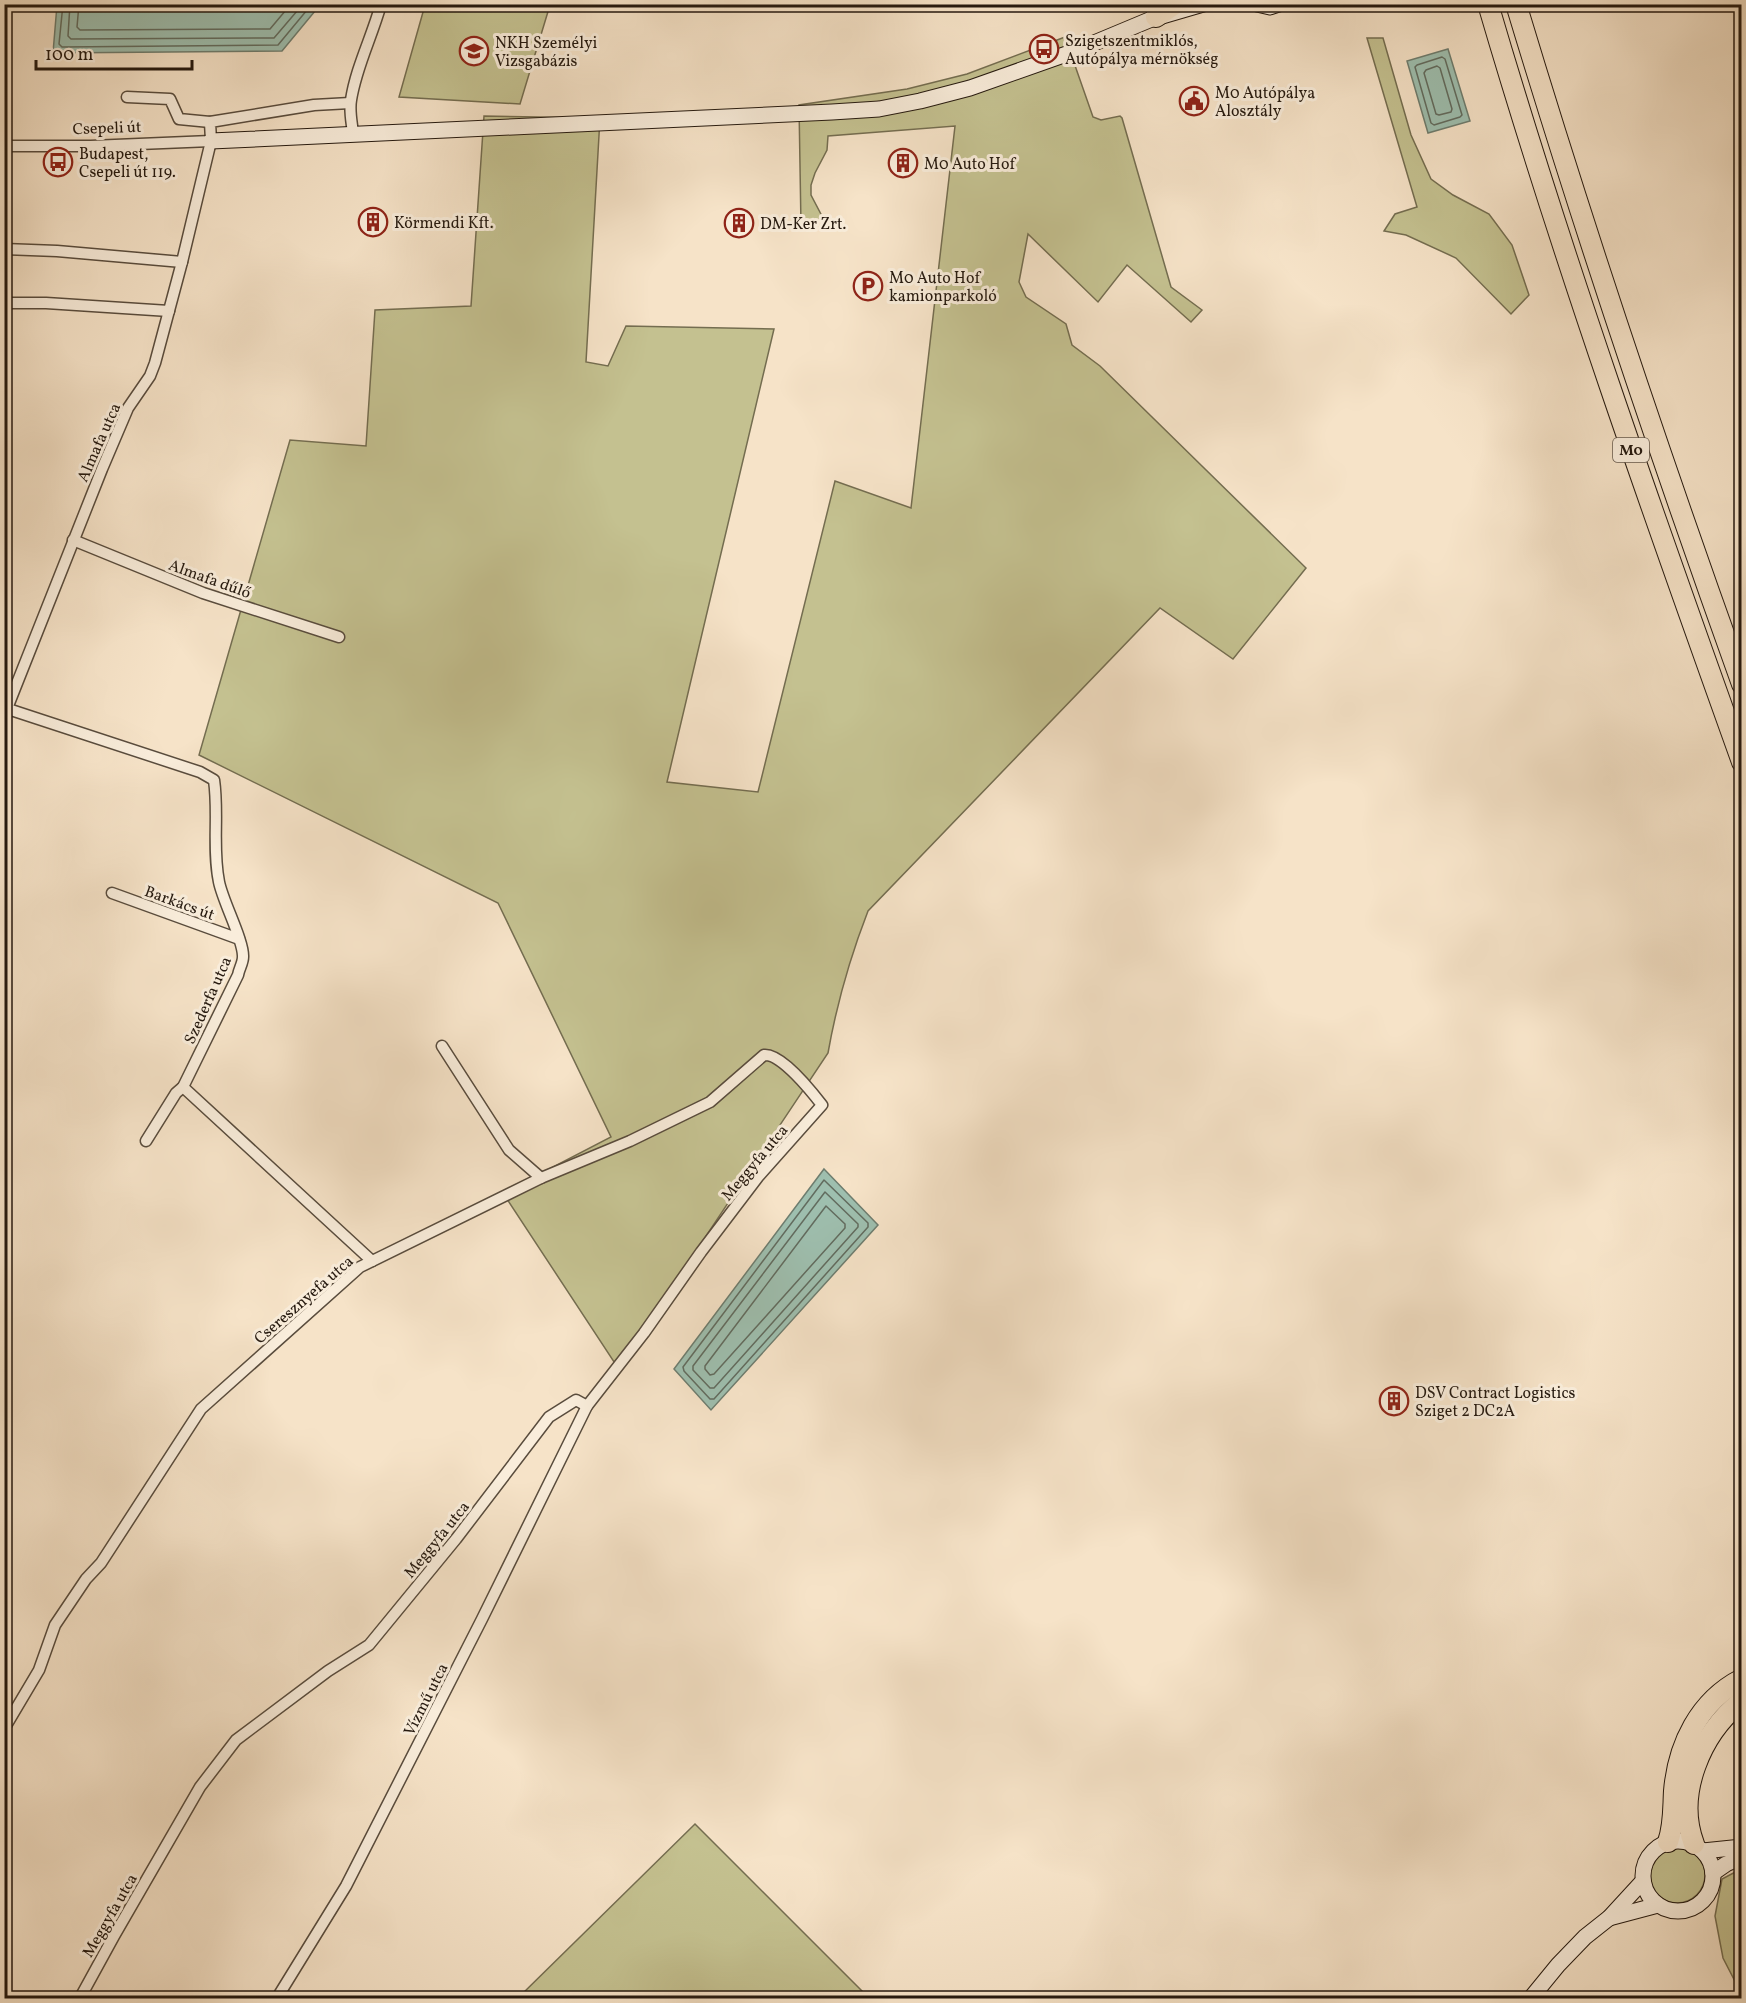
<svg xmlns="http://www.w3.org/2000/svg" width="1746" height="2003" viewBox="0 0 1746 2003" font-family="Vollkorn,serif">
  <rect width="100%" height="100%" fill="#f6e3c8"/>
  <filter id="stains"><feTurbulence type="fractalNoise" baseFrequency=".00333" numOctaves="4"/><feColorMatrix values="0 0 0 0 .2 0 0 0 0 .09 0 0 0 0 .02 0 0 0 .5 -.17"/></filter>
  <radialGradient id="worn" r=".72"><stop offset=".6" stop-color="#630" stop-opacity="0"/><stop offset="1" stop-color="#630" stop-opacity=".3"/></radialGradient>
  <g fill="#c4c190" stroke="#746d50" stroke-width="1.5">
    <path d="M425 5H550L520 104 399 97Z"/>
    <path d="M1065 37 1093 117 1101 120 1120 116 1122 118 1171 287 1202 310 1191 322 1127 265 1098 302 1028 234 1019 282 1026 297 1066 324 1072 345 1100 366 1306 568 1233 659 1160 608 868 911C849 960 837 1002 828 1053L618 1368 503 1193 611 1137 498 903 199 755 290 440 366 446 375 310 471 306 484 116 600 118 586 362 608 366 626 326 774 329 667 782 758 792 835 481 911 508 955 126 828 136 827 150 815 173 811 185V195L823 218 801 226 799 105 907 89 967 74Z"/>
    <path d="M1367 38H1383L1411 135 1431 179 1453 195 1489 214 1512 245 1529 295 1511 314 1456 258 1406 235 1384 231 1395 214 1417 207Z"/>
    <path d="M695 1824 869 1998H518Z"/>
    <circle cx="1677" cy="1875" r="28"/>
    <path d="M1741 1869V1993L1723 1958 1715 1916 1722 1879Z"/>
  </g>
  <g fill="#9ebfaf" stroke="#6e7d6f" stroke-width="1.5">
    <path d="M57 5V4L320 5 282 51 53 53Z"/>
    <path d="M1448 49 1470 121 1428 133 1407 61Z"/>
    <path d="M824 1169 878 1225 711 1410 674 1369Z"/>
  </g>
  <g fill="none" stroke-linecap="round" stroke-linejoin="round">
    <g stroke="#626c5f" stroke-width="1.5">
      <path d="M63 4 59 44 62 47 278 45 312 4"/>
      <path d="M70 4 68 36 71 39 274 38 303 4"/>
      <path d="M79 4 77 27 80 30 270 29 291 4"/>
      <path d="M1442 57 1445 59 1462 115 1460 117 1434 125 1431 123 1415 67 1417 65Z"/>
      <path d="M1437 66 1440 68 1452 109 1451 112 1439 115 1436 114 1424 73 1426 70Z"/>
      <path d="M824 1180 868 1223V1227L714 1399H710L684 1371 683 1367Z"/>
      <path d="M825 1192 858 1224V1227L714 1388H710L693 1370V1366Z"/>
      <path d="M826 1206 845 1224V1228L714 1374 710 1375 705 1369V1366Z"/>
    </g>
    <g stroke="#594c3d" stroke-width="13">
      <g id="street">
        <path d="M127 97 170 99 179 119 210 122"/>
        <path d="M353 134C352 123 349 111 351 100 356 67 372 37 381 4"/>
        <path d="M4 146H91L211 141"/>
        <path d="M4 249 57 251 182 262"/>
        <path d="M4 303H46L169 311"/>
        <path d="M73 540 203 593 339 637"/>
        <path d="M8 709 200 772 214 780C219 814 212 848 219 882 223 902 244 941 243 957 243 963 239 969 238 975L183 1087 372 1261"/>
        <path d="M4 716 102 469 128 408 150 376 155 363 182 262 211 141 210 122 314 105 350 103"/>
        <path d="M112 893 239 939"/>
        <path d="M442 1046 509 1150 541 1178"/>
        <path d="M146 1141 176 1093 183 1087"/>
        <path d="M4 1729 39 1670 55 1625 86 1579 101 1563 201 1409 360 1267 541 1178 630 1141 710 1102 764 1055C781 1053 812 1092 822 1105L758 1177 701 1252 644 1333 587 1406 482 1619 346 1886 277 1998"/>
        <path d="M80 1998 114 1936 200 1787 236 1740 328 1671 369 1645 456 1539 549 1417 576 1400 587 1406"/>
      </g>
    </g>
    <g stroke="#25190f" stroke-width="17">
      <g id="secondary">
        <path d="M1257 4 1270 7 1279 4"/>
        <path d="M1162 16 1203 4"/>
        <path d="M211 141 832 112 879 109 920 101 970 88 1075 51 1166 13"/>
        <circle cx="1678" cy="1876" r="35"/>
        <path d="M1703 1851 1742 1847"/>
        <path d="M1713 1873 1726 1864 1742 1857"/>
        <path d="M1609 1918 1658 1905"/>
        <path d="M1531 1998 1558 1965 1585 1937 1609 1918 1643 1881"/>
      </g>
    </g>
    <g stroke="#25190f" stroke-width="22">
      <g id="highway">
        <path d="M1488 4C1563 260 1652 511 1742 762"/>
        <path d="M1516 4C1585 233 1661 459 1742 684"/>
        <path d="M1156 17 1175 4"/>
        <path d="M1668 1842C1674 1825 1673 1808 1674 1791 1678 1745 1699 1701 1742 1679"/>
        <path d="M1694 1844C1675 1794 1701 1733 1742 1701"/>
      </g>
    </g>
    <use href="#street" stroke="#f9eddb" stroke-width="10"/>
    <use href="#secondary" stroke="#f9eddb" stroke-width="15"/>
    <use href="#highway" stroke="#f6e3c8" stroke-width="20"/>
  </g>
  <defs>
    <g id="bus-ring" transform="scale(1.5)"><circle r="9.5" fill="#f9eddb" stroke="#8f2418" stroke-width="1.5"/><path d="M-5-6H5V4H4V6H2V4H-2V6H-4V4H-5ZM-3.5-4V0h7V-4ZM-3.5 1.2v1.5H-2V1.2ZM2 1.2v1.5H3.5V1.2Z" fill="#8f2418"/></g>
    <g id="school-ring" transform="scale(1.5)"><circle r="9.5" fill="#f9eddb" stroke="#8f2418" stroke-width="1.5"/><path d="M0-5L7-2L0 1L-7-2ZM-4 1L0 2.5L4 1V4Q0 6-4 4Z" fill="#8f2418"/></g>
    <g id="civic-ring" transform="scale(1.5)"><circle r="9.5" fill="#f9eddb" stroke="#8f2418" stroke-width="1.5"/><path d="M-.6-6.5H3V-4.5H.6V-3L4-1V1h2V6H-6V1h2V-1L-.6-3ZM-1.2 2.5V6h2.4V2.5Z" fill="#8f2418"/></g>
    <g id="building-ring" transform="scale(1.5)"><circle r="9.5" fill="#f9eddb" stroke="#8f2418" stroke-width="1.5"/><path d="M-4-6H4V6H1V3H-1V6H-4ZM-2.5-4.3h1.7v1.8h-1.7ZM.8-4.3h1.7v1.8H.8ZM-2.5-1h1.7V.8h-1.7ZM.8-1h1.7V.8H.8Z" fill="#8f2418"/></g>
    <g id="parking-ring" transform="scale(1.5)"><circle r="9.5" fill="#f9eddb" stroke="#8f2418" stroke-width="1.5"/><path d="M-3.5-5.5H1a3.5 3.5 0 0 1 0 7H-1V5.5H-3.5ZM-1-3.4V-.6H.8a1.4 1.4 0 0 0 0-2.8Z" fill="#8f2418"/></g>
  </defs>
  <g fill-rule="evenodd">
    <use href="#bus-ring" x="1044" y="49"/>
    <use href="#school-ring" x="474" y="51"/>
    <use href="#civic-ring" x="1194" y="101"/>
    <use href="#bus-ring" x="58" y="162"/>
    <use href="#building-ring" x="903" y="163"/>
    <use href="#building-ring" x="373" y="222"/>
    <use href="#building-ring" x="739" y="223"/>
    <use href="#parking-ring" x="868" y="286"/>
    <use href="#building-ring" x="1394" y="1401"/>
  </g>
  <g text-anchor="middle" stroke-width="6" stroke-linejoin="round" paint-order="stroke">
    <rect fill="#f9eddb" stroke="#65594c" stroke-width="1.5" x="1613" y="438" width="36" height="24" rx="4.5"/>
    <g font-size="15" font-weight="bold" fill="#25190f">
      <text x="1631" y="455">M0</text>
    </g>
    <g font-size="16" fill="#25190f" stroke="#f9eddb" text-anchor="start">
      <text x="1065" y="46">Szigetszentmiklós,<tspan x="1065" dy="18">Autópálya mérnökség</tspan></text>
      <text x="495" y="48">NKH Személyi<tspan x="495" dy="18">Vizsgabázis</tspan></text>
      <text x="1215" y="98">M0 Autópálya<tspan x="1215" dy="18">Alosztály</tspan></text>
      <text x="79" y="159">Budapest,<tspan x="79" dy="18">Csepeli út 119.</tspan></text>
      <text x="924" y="169">M0 Auto Hof</text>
      <text x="394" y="228">Körmendi Kft.</text>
      <text x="760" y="229">DM-Ker Zrt.</text>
      <text x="889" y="283">M0 Auto Hof<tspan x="889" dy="18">kamionparkoló</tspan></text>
      <text x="1415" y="1398">DSV Contract Logistics<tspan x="1415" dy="18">Sziget 2 DC2A</tspan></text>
    </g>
    <g font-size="16" fill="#25190f" stroke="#f9eddb">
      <text transform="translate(107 127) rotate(-2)" y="6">Csepeli út</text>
      <text transform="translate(98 442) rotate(-66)" y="6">Almafa utca</text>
      <text transform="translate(210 578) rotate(20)" y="6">Almafa dűlő</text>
      <text transform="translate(180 902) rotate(20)" y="6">Barkács út</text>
      <text transform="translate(207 1000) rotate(-66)" y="6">Szederfa utca</text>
      <text transform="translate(754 1162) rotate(-50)" y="6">Meggyfa utca</text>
      <text transform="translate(303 1299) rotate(-41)" y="6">Cseresznyefa utca</text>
      <text transform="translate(436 1539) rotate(-51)" y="6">Meggyfa utca</text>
      <text transform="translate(425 1699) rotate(-63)" y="6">Vízmű utca</text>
      <text transform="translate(109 1915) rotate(-60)" y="6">Meggyfa utca</text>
    </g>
  </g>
  <rect width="1746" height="2003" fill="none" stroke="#f6e3c8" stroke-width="24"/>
  <rect x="6" y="6" width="1734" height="1991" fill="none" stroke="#25190f" stroke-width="3"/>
  <rect x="12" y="12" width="1722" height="1979" fill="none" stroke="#25190f" stroke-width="1.5"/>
  <path d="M36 60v9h156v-9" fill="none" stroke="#25190f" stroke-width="3"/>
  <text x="45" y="60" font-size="18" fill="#25190f" stroke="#f9eddb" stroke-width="4.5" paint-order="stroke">100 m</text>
  <rect width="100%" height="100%" filter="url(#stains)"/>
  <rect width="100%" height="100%" fill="url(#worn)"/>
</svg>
